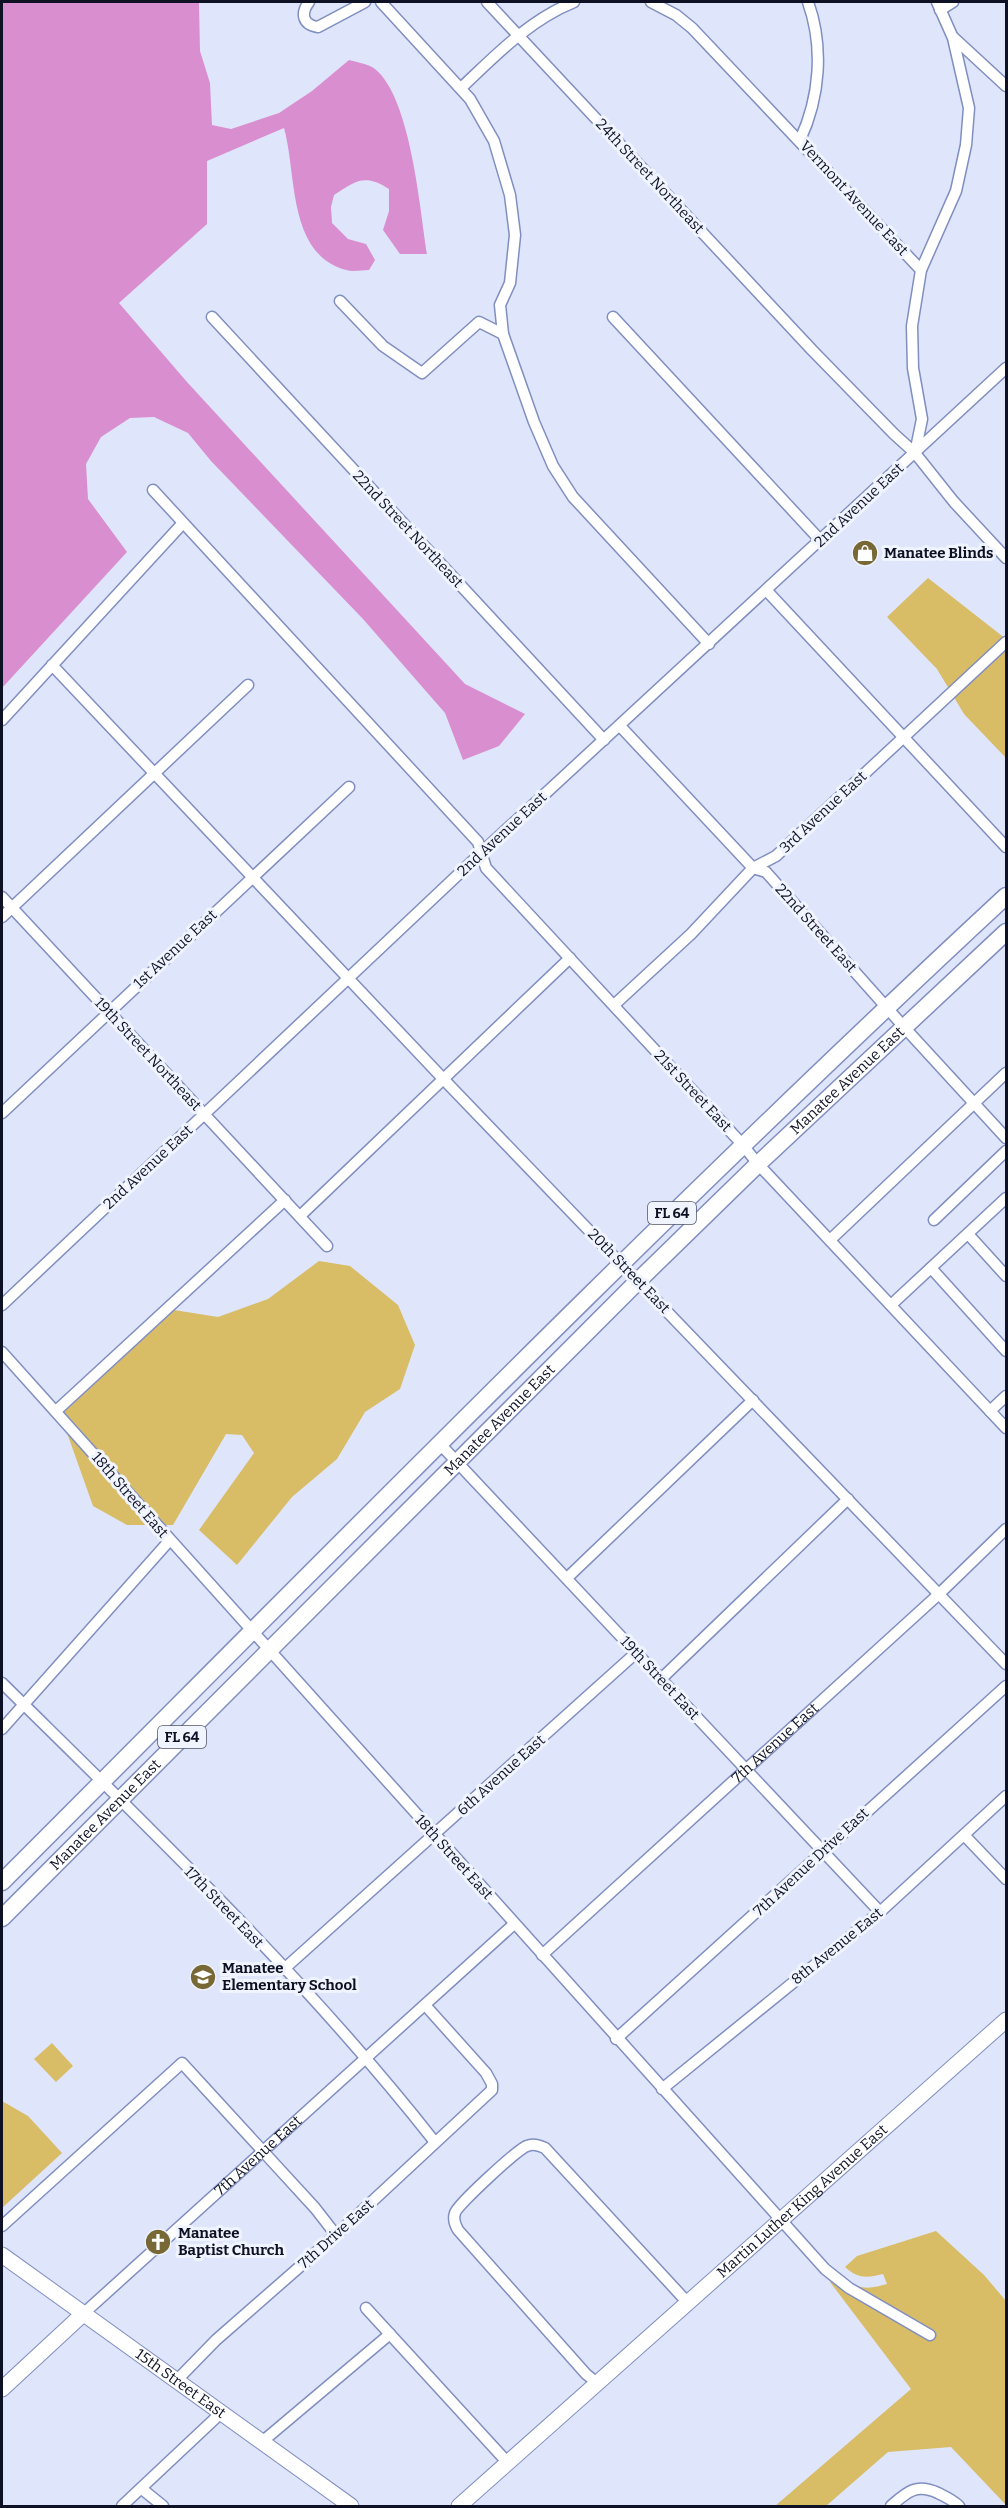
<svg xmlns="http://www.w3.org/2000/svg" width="1008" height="2508" viewBox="0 0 1008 2508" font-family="Bitter,serif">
  <rect width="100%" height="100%" fill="#dfe6fb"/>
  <g fill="#d9bc66">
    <path d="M928 578 1006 639V758L964 714 937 669 887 617Z"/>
    <path d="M319 1261 350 1266 398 1305 415 1345 400 1389 365 1412 337 1459 292 1497 237 1565 199 1530 254 1453 242 1435 226 1434 173 1525H164L64 1412 174 1310 218 1317 268 1299Z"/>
    <path d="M66 1430 150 1525H127L93 1506Z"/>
    <path d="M52 2043 73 2066 56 2082 34 2059Z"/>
    <path d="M2 2101 28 2116 62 2153 2 2208Z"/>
    <path d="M936 2231 984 2275 1006 2301V2505L951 2447 888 2452 826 2506H775L911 2389 830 2282 837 2274C858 2288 862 2291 887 2284L883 2274C867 2278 858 2279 845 2267L857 2256Z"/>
  </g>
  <path fill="#d98ed0" d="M2 2H199L200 51 210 83 212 125 231 129 279 113 312 91 349 60C356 62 369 64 375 69 411 98 420 210 427 254H400L383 230 389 211V189C365 173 355 181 334 195L331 207 332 223 348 239 366 244 375 260 369 270C362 270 353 272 346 270 287 254 297 174 284 128L207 161V224L119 303 187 382 465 684 525 714 499 746 463 760 445 713 363 619 211 461 188 433 154 417 130 418 101 437 86 464 88 499 127 552 2 688Z"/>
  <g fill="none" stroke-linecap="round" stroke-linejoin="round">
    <g stroke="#808fc0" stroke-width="13">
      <g id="street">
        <path d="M309 2C300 14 303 25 318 27L365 2"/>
        <path d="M381 2 470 99 494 141 510 195 515 235 510 283 500 305 503 334 534 422 553 466 573 497 709 644"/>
        <path d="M487 2 812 350 894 434 915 453 954 502 1006 558"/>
        <path d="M651 2 676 15 692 28 921 270 912 326 913 368 922 419 915 453"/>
        <path d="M940 10 953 2"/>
        <path d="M954 38 1006 86"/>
        <path d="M461 88C495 56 529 20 574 2"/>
        <path d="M800 140C820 97 824 47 808 2"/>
        <path d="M921 270 956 191 966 145 969 108 953 38 937 2"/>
        <path d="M340 301 383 346 422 373 479 322 503 334"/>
        <path d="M212 317 604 740"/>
        <path d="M613 317 821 541"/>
        <path d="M153 490 478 842 486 868 742 1144 758 1164 1006 1428"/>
        <path d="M767 591 1006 847"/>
        <path d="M52 665 450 1086 1006 1664"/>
        <path d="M2 720 183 523"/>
        <path d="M620 726 753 868 766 872 904 1027 1006 1138"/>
        <path d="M2 897 327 1246"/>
        <path d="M2 917 248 685"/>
        <path d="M614 1005 691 934 753 868 776 856 1006 642"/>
        <path d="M2 1113 349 787"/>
        <path d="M300 1216 570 958"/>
        <path d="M934 1220 1006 1151"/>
        <path d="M968 1234 1006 1276"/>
        <path d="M830 1240 1006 1073"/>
        <path d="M931 1268 1006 1351"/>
        <path d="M2 1305 481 853 1006 368"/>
        <path d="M891 1305 1006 1198"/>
        <path d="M2 1352 825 2269 849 2288 930 2335"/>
        <path d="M56 1411 285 1200"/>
        <path d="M990 1411 1006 1396"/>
        <path d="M440 1444 880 1912"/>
        <path d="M567 1578 753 1400"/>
        <path d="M661 1679 848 1499"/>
        <path d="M2 1683C150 1829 306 1978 434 2141"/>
        <path d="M2 1729 170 1540"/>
        <path d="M964 1835 1006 1879"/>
        <path id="s1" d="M542 1955 939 1594 1006 1529"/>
        <path d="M284 1969 637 1652"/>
        <path d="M616 2039 1006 1686"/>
        <path d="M662 2089 880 1912 1006 1796"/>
        <path d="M2 2226 182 2063 315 2208 336 2235"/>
        <path d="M366 2308 508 2463"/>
        <path id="s2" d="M83 2314 514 1924"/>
        <path d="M177 2380 216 2340 336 2235 492 2090V2084L486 2073 425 2005"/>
        <path d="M597 2383 586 2374 458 2230C455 2225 453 2219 455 2213 457 2205 518 2149 527 2146 533 2143 539 2145 545 2148L688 2303"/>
        <path d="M263 2441 390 2334"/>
        <path d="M142 2489 163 2506"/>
        <path d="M122 2506 222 2412"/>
        <path d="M891 2506C907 2492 916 2483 938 2493 946 2497 953 2500 959 2506"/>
      </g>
    </g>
    <g stroke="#808fc0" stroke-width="17">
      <g id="secondary">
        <path id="s3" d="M2 2255 351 2506"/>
        <path d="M2 2389 83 2314"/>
        <path id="s4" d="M459 2506 1006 2020"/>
      </g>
    </g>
    <g stroke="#808fc0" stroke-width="19">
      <g id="primary">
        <path d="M2 1882C334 1550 662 1215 1006 896"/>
        <path id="s5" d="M2 1918 638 1281 758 1164 1006 932"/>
      </g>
    </g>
    <use href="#street" stroke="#fff" stroke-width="10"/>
    <use href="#secondary" stroke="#fff" stroke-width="15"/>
    <use href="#primary" stroke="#fff" stroke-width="16"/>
  </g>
  <defs>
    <g id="shop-disc" transform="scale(1.35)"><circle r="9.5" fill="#786835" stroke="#f0f4fe"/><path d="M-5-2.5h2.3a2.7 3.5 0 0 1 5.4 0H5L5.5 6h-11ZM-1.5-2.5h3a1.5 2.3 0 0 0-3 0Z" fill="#fff"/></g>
    <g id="school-disc" transform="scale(1.35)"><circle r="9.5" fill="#786835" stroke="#f0f4fe"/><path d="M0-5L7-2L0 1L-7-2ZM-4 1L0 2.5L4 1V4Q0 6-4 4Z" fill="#fff"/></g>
    <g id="church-disc" transform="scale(1.35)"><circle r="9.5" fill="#786835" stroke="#f0f4fe"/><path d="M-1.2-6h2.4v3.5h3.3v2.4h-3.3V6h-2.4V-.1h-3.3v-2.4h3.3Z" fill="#fff"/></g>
  </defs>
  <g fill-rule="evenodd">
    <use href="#shop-disc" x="865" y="553"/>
    <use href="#school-disc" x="203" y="1977"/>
    <use href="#church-disc" x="158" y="2242"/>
  </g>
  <g text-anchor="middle" stroke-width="6" stroke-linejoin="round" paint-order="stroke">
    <g fill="#f0f4fe" stroke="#515565" stroke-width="1.5">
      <rect x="648" y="1202" width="48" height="22" rx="4.5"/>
      <rect x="158" y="1726" width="48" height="22" rx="4.5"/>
    </g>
    <g font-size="14" font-weight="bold" fill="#0d1123">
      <text x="672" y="1218">FL 64</text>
      <text x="182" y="1742">FL 64</text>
    </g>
    <g font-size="15" fill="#0d1123" stroke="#f0f4fe">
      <text transform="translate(650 176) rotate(47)" y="5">24th Street Northeast</text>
      <text transform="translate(854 198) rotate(47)" y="5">Vermont Avenue East</text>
      <text transform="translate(859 505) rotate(-43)" y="5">2nd Avenue East</text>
      <text transform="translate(408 529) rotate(47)" y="5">22nd Street Northeast</text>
      <text transform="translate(823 812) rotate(-43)" y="5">3rd Avenue East</text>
      <text transform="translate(502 834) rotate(-43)" y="5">2nd Avenue East</text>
      <text transform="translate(816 928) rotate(48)" y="5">22nd Street East</text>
      <text transform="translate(175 949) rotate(-43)" y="5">1st Avenue East</text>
      <text transform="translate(148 1054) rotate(47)" y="5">19th Street Northeast</text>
      <text dy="5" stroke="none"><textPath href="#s5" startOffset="1190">Manatee Avenue East</textPath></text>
      <text transform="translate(693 1091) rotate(47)" y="5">21st Street East</text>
      <text transform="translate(148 1167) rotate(-43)" y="5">2nd Avenue East</text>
      <text transform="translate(629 1271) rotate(46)" y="5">20th Street East</text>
      <text dy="5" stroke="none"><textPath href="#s5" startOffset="704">Manatee Avenue East</textPath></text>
      <text transform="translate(130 1495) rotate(49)" y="5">18th Street East</text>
      <text transform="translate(660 1678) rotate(47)" y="5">19th Street East</text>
      <text dy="5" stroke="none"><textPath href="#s1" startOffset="315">7th Avenue East</textPath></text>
      <text transform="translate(501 1775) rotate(-42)" y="5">6th Avenue East</text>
      <text dy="5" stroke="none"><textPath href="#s5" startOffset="146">Manatee Avenue East</textPath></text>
      <text transform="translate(454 1857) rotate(48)" y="5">18th Street East</text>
      <text transform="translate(811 1862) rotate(-43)" y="5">7th Avenue Drive East</text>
      <text transform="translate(224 1907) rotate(46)" y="5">17th Street East</text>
      <text transform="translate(837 1946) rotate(-39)" y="5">8th Avenue East</text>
      <text dy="5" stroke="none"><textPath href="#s2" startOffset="236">7th Avenue East</textPath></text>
      <text dy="5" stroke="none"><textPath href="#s4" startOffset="459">Martin Luther King Avenue East</textPath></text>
      <text transform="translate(336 2234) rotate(-42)" y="5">7th Drive East</text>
      <text dy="5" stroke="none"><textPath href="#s3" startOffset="220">15th Street East</textPath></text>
    </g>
    <g font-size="15" font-weight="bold" fill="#0d1123" stroke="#f0f4fe" text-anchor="start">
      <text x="884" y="558">Manatee Blinds</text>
      <text x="222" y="1973">Manatee<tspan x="222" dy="17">Elementary School</tspan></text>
      <text x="178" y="2238">Manatee<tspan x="178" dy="17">Baptist Church</tspan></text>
    </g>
  </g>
  <rect width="1008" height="2508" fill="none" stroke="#0d1123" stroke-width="6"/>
</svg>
